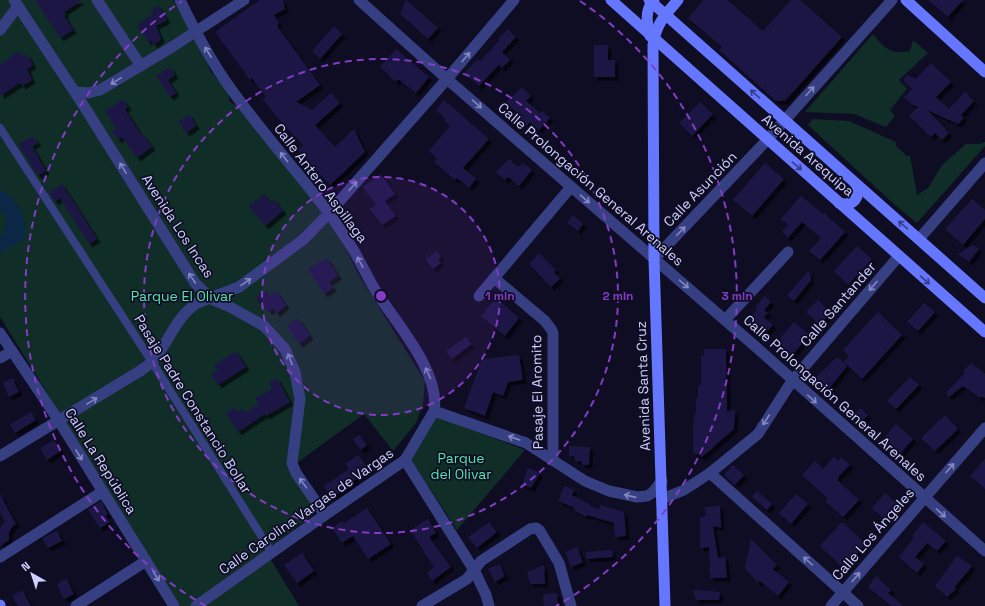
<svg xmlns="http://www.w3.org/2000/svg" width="985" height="606" viewBox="0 0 985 606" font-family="'Space Grotesk',sans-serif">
  <defs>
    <filter id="shadow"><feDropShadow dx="3.5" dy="3.5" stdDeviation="0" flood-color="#0009"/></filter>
  </defs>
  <rect width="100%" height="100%" fill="#0e0d23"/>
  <g fill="#102d28">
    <path d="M0 0H173L186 22 211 72 227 90 230 102 242 109 336 230 360 277 425 381 423 404 416 423 393 451 364 414 290 468 316 513 265 550 299 606H180L0 317Z"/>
    <path d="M873 34C885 49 891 55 910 51L913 40 928 53 899 80 907 89 890 110 895 116 886 127 854 114 805 112Z"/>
    <path d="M813 119 849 121 896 142V146L907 156 910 155 917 195 928 188 942 165 966 144H980L985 142V146L917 223 895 205 808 125Z"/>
    <path d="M437 416 525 450 457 530 410 458Z"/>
  </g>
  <path fill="#0a2845" d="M0 190C16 197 25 213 25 230 25 233 25 236 23 239 17 248 6 246 0 254V238C7 230 9 217 0 210Z"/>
  <g fill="#1c1944" filter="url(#shadow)">
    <path d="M35 0H82L64 12 66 14 64 15 73 30 60 38Z"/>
    <path d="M260 0H283L285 9 274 15 279 23 277 26 320 85 296 102 312 110 331 93 340 103 315 125 335 147 354 129 365 152 330 185 298 150 303 145 277 117 263 99 266 97 252 78 250 80 215 32Z"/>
    <path d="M406 0 438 28 428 39 400 14Z"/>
    <path d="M704 0H727L763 31 791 0H800L842 37 785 101H776L719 50 722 47 688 18Z"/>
    <path d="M928 0H963L948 17Z"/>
    <path d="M158 5 167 20 156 26 161 39 154 45 150 40 148 42 137 25 153 14 151 11Z"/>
    <path d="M334 26 342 34 320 59 312 51Z"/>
    <path d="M508 29 516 37 502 52 510 60 502 68 499 65 479 86 464 73 478 59 480 61 500 40 499 38Z"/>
    <path d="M594 45H608V60H615V77H594Z"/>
    <path d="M396 49 429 77 416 93 398 79 396 82 380 67Z"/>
    <path d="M18 51 23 57 27 54 33 65 27 69 32 80 22 86 20 83 0 96V65Z"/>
    <path d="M931 63 951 82 936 97 949 109 965 92 974 101 961 115 964 118 958 124 927 110 949 133 942 140 935 133 931 137 909 116 918 107 911 104 904 97 912 89 903 80 907 75 916 79Z"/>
    <path d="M170 67 175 75 168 80 176 93 170 97 156 76Z"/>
    <path d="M522 87 531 96 526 101 540 113 542 111 550 118 539 130 530 122 527 126 520 119 521 117 506 102Z"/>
    <path d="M123 99 128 107 125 109 141 135 143 134 152 147 137 158 122 137 118 140 112 131 116 129 105 111Z"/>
    <path d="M444 100 489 139 463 168 476 179 469 188 457 178 455 180 434 162 437 158 429 151 450 126 444 120 445 118 436 110Z"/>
    <path d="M700 102 713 114 692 136 679 123Z"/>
    <path d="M189 114 196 126 186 133 179 121Z"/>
    <path d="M33 136 38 143 32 146 46 171 38 176 18 144Z"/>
    <path d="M509 159 518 167 523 163 532 170 519 186 508 177 505 180 496 172Z"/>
    <path d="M765 163 784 179 752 216 733 200Z"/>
    <path d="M381 174 395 194 385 201 396 216 382 225 370 209 376 205 363 187Z"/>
    <path d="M62 184 97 239 89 244 60 198 55 202 49 192Z"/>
    <path d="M264 194 270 202 274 199 283 211 265 226 249 206Z"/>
    <path d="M801 196 823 214 824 213 845 232 820 260 809 251 821 238 802 222 788 238 782 231 788 225 781 219Z"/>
    <path d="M972 199 985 210V219L963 245 945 229Z"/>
    <path d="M573 215 583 224 578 231 567 223Z"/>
    <path d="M973 245 979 249 969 262 958 254Z"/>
    <path d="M857 246 872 259 848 285 834 271Z"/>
    <path d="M437 251 441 257 438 260 441 263 433 269 425 259Z"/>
    <path d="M539 253 556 270 554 272 560 279 551 287 529 264Z"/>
    <path d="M327 258 338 276 329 282 333 288 324 294 308 269Z"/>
    <path d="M809 271 811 280 794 301 787 295Z"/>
    <path d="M267 291 269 295 276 291 286 305 276 314 274 309 269 311 255 298Z"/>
    <path d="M764 296 771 302 764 310 768 313 764 317 773 325 761 338 745 324 757 310 755 308Z"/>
    <path d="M496 298 519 318 505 336 481 316Z"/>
    <path d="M818 300 831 313 819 325 806 312Z"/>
    <path d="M924 303 935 312 918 331 907 322Z"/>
    <path d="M878 312 902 335 862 379 844 362 849 356 843 350Z"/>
    <path d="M298 318 310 336 299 344 287 326Z"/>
    <path d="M794 322 809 335 791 357 776 344Z"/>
    <path d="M466 337 472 344 452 359 446 351Z"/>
    <path d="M704 349H726L727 411 735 410 734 429 702 457 693 452V425L695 423 693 419 696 412V397L698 399V385H701V356H704Z"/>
    <path d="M236 351 246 367 218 385 211 374 217 370 214 365Z"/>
    <path d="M519 355 523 380 508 382 503 396 493 392 485 416 464 408 482 359Z"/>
    <path d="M837 357 847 366 824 395 810 383Z"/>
    <path d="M971 363 985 374V398L981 396 980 398 963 386 949 397 946 393 965 373 963 371Z"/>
    <path d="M910 377 919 385 896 409 887 401Z"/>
    <path d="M12 378 19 392 9 397 3 383Z"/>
    <path d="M277 378 290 402 266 416 265 414 238 432 226 413 234 408 237 412 242 408 245 413 259 404 255 398 272 389 268 383Z"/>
    <path d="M860 408 868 415 861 422 854 415Z"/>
    <path d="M31 412 36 420 15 433 10 425Z"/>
    <path d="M945 415 958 429 935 451 921 438Z"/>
    <path d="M896 424 913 439 896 459 878 445Z"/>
    <path d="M359 435 367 445 361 450 353 439Z"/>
    <path d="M54 440 61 451 47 460 40 448Z"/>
    <path d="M569 446 590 447 589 465H582L581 461H575L574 456H569Z"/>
    <path d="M358 455 369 469 347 486 348 487 331 498 324 486 349 469 345 464Z"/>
    <path d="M834 457 838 461 841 457 850 465 838 477 839 478 837 480 859 500 843 517 825 501 827 498 802 475 815 461 823 469Z"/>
    <path d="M985 459V489L970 476Z"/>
    <path d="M733 465 744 475 735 485 724 475Z"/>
    <path d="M528 468 540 473 531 488 522 485Z"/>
    <path d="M564 486 574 490 572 495 599 510 600 505 624 512 626 536 615 537 614 523 587 515 586 517 574 510 575 508 558 501Z"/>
    <path d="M757 491 772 504 767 510 752 497Z"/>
    <path d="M885 493 899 506 886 521 872 508Z"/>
    <path d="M0 494 16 524 13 526 9 532V540L0 546V528L5 522 0 513Z"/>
    <path d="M796 494 808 504 791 524 779 513Z"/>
    <path d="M101 501 108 514 105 516 110 522 100 528 88 510Z"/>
    <path d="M720 506 721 528 713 526 718 558 725 557 727 578H710L709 547 700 548V518L707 515 704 507Z"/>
    <path d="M367 508 391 544 368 559 353 536 342 543 332 528 342 521 344 523Z"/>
    <path d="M428 519 436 533 429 537 451 567 432 581 427 573 434 567 410 530Z"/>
    <path d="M489 522 497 532 477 548 468 537Z"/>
    <path d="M842 522 866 544 843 568 820 546Z"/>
    <path d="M923 522 946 541 937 551 927 543 915 557 924 564 917 573 899 557 914 538 912 536Z"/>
    <path d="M57 531 62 541 48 548 42 538Z"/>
    <path d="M751 539 777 565 773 569 789 582 778 596 760 581 758 583 745 568Z"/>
    <path d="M577 547 583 562 571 567 565 552Z"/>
    <path d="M612 550 613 557 586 559V552Z"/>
    <path d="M302 553 314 571 297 583 284 565Z"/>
    <path d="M957 556 972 566 954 588 956 589 947 597 935 586Z"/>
    <path d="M500 565 505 576 495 582 488 568Z"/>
    <path d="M544 565 545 584H530L527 572Z"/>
    <path d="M876 576 891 590 888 593 903 606H891L868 587Z"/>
    <path d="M66 578 74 594 64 599 57 585Z"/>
    <path d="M22 590 31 606H18L12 596Z"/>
    <path d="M693 590 720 592 719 600H696Z"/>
    <path d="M557 593 558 606H544L543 595Z"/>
  </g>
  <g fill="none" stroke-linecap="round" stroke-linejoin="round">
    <path stroke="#373f83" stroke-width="8" d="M0 128 152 362 272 553"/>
    <g stroke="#373f83" stroke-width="11">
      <path d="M97 0 141 66"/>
      <path d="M180 0C193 27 207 54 224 79 256 126 295 168 329 213 337 225 346 238 354 251 362 265 369 280 377 293 397 324 441 373 434 411"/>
      <path d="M359 0 447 79 756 347 985 551"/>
      <path d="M0 30 18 6"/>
      <path d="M75 92 88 93 100 90 172 47 244 0"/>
      <path d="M919 239 985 163"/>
      <path d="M654 259 767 140 892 0"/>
      <path d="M494 278 545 321 551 329 553 333V460"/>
      <path d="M479 296 571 187"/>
      <path d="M725 320 788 252"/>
      <path d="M0 333 59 421 174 606"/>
      <path d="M0 358 12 351"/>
      <path d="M0 456 140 371C144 368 149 365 153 361 169 342 175 318 197 303L239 287 304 239 329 213 447 79 514 0"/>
      <path d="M405 460 474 570 486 595 489 606"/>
      <path d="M710 473 858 606"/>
      <path d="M662 499 684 490 710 473 758 434 792 381 899 256"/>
      <path d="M0 557 102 492"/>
      <path d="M76 606 146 561"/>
      <path d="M196 606 325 515"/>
      <path d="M422 606 467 579 481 561 530 529 536 528 540 531 559 563 571 606"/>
      <path d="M831 606 985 428"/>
    </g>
    <path stroke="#373f83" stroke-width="11" d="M14 0 82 103 195 283 211 299 230 307 264 326 285 349 295 372 300 399 292 463 296 473 325 515 405 460 434 411 526 443 585 481 609 491 637 497 647 496 652 493 662 481"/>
    <g stroke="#67f" stroke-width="11">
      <path d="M611 0 985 332"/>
      <path d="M649 0 985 298"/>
      <path d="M906 0 985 72"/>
      <path d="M650 36C647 23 644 11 654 0"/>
      <path d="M839 203C854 207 861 197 856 184"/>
      <path d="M0 605V606"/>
      <path d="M665 606 654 259 653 45C656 24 665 15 678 0"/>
    </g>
  </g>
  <defs><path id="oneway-shaft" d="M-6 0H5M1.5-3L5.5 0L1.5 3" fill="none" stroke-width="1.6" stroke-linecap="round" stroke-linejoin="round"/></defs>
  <g stroke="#8388c1">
    <use href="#oneway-shaft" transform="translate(208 52) rotate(-121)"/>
    <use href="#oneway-shaft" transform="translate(466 57) rotate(-50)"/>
    <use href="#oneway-shaft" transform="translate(116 81) rotate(149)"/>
    <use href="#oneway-shaft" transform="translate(810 91) rotate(-48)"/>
    <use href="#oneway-shaft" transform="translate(477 104) rotate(41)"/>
    <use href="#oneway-shaft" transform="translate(284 157) rotate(-128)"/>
    <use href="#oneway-shaft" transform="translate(123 168) rotate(-122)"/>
    <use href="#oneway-shaft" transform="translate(353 186) rotate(-49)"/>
    <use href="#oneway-shaft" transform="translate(585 199) rotate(41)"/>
    <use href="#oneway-shaft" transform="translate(681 231) rotate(-46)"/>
    <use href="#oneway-shaft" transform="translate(360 262) rotate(-119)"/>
    <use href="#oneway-shaft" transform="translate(192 278) rotate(-124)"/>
    <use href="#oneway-shaft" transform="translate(246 282) rotate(-35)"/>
    <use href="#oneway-shaft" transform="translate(684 284) rotate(41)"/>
    <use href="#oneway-shaft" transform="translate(873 286) rotate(131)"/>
    <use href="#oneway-shaft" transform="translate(290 359) rotate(-111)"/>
    <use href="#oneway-shaft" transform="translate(428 373) rotate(-115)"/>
    <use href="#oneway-shaft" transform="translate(812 399) rotate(42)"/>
    <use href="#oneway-shaft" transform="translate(92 401) rotate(-32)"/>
    <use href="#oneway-shaft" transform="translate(766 420) rotate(123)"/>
    <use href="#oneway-shaft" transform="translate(514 438) rotate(-161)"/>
    <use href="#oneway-shaft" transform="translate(79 455) rotate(59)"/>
    <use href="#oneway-shaft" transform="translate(950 468) rotate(-49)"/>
    <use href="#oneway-shaft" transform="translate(303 483) rotate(-126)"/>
    <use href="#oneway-shaft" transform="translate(630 496) rotate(-167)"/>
    <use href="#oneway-shaft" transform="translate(941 513) rotate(41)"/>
    <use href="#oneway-shaft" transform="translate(808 561) rotate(-138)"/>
    <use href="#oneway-shaft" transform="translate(156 576) rotate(58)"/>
    <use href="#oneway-shaft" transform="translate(856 577) rotate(-49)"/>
  </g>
  <g stroke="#363d86">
    <use href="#oneway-shaft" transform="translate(755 94) rotate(-139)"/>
    <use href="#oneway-shaft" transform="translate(797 166) rotate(41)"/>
    <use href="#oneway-shaft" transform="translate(903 225) rotate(-139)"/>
    <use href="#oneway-shaft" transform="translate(925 280) rotate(41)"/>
  </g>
  <circle cx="381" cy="296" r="119" fill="#833cc5" fill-opacity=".12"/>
  <g fill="none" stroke="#833cc5" stroke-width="2" stroke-dasharray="7 5">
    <circle cx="381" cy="296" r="119"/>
    <circle cx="381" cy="296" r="237"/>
    <path d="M206 606A356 356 0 0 1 182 1M580 1A356 356 0 0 1 556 606"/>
  </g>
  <g text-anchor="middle" stroke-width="3.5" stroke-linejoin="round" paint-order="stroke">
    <g font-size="14" fill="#cfd0ff" stroke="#0e0d23">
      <text transform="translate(808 155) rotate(41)" y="5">Avenida Arequipa</text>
      <text transform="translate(321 183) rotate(53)" y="5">Calle Antero Aspillaga</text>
      <text transform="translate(591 184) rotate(41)" y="5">Calle Prolongación General Arenales</text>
      <text transform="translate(700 189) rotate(-46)" y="5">Calle Asunción</text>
      <text transform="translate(178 226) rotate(57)" y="5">Avenida Los Incas</text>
      <text transform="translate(838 304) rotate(-49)" y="5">Calle Santander</text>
      <text transform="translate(643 386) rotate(-92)" y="5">Avenida Santa Cruz</text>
      <text transform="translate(537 392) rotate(-91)" y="5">Pasaje El Aromito</text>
      <text transform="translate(835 398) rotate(42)" y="5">Calle Prolongación General Arenales</text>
      <text transform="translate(193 404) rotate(58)" y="5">Pasaje Padre Constancio Bollar</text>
      <text transform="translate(101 461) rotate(58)" y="5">Calle La República</text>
      <text transform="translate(306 511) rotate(-35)" y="5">Calle Carolina Vargas de Vargas</text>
      <text transform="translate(873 534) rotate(-49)" y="5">Calle Los Ángeles</text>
    </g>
    <g font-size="14" fill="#58e2ac" stroke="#0e0d23">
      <text x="182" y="301">Parque El Olivar</text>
      <text x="461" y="463">Parque<tspan x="461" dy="16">del Olivar</tspan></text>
    </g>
  </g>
  <circle cx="381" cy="296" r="6" fill="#833cc5" stroke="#0e0d23" stroke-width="2"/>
  <g font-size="12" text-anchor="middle" font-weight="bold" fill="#833cc5" stroke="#0e0d23" stroke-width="3.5" stroke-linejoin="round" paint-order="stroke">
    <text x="500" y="300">1 min</text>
    <text x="618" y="300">2 min</text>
    <text x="737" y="300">3 min</text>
  </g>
  <g transform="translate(32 574) rotate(321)" stroke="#0e0d23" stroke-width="3" paint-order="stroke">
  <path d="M0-3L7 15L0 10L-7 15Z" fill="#cfd0ff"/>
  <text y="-6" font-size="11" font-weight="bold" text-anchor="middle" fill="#cfd0ff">N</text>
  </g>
</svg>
